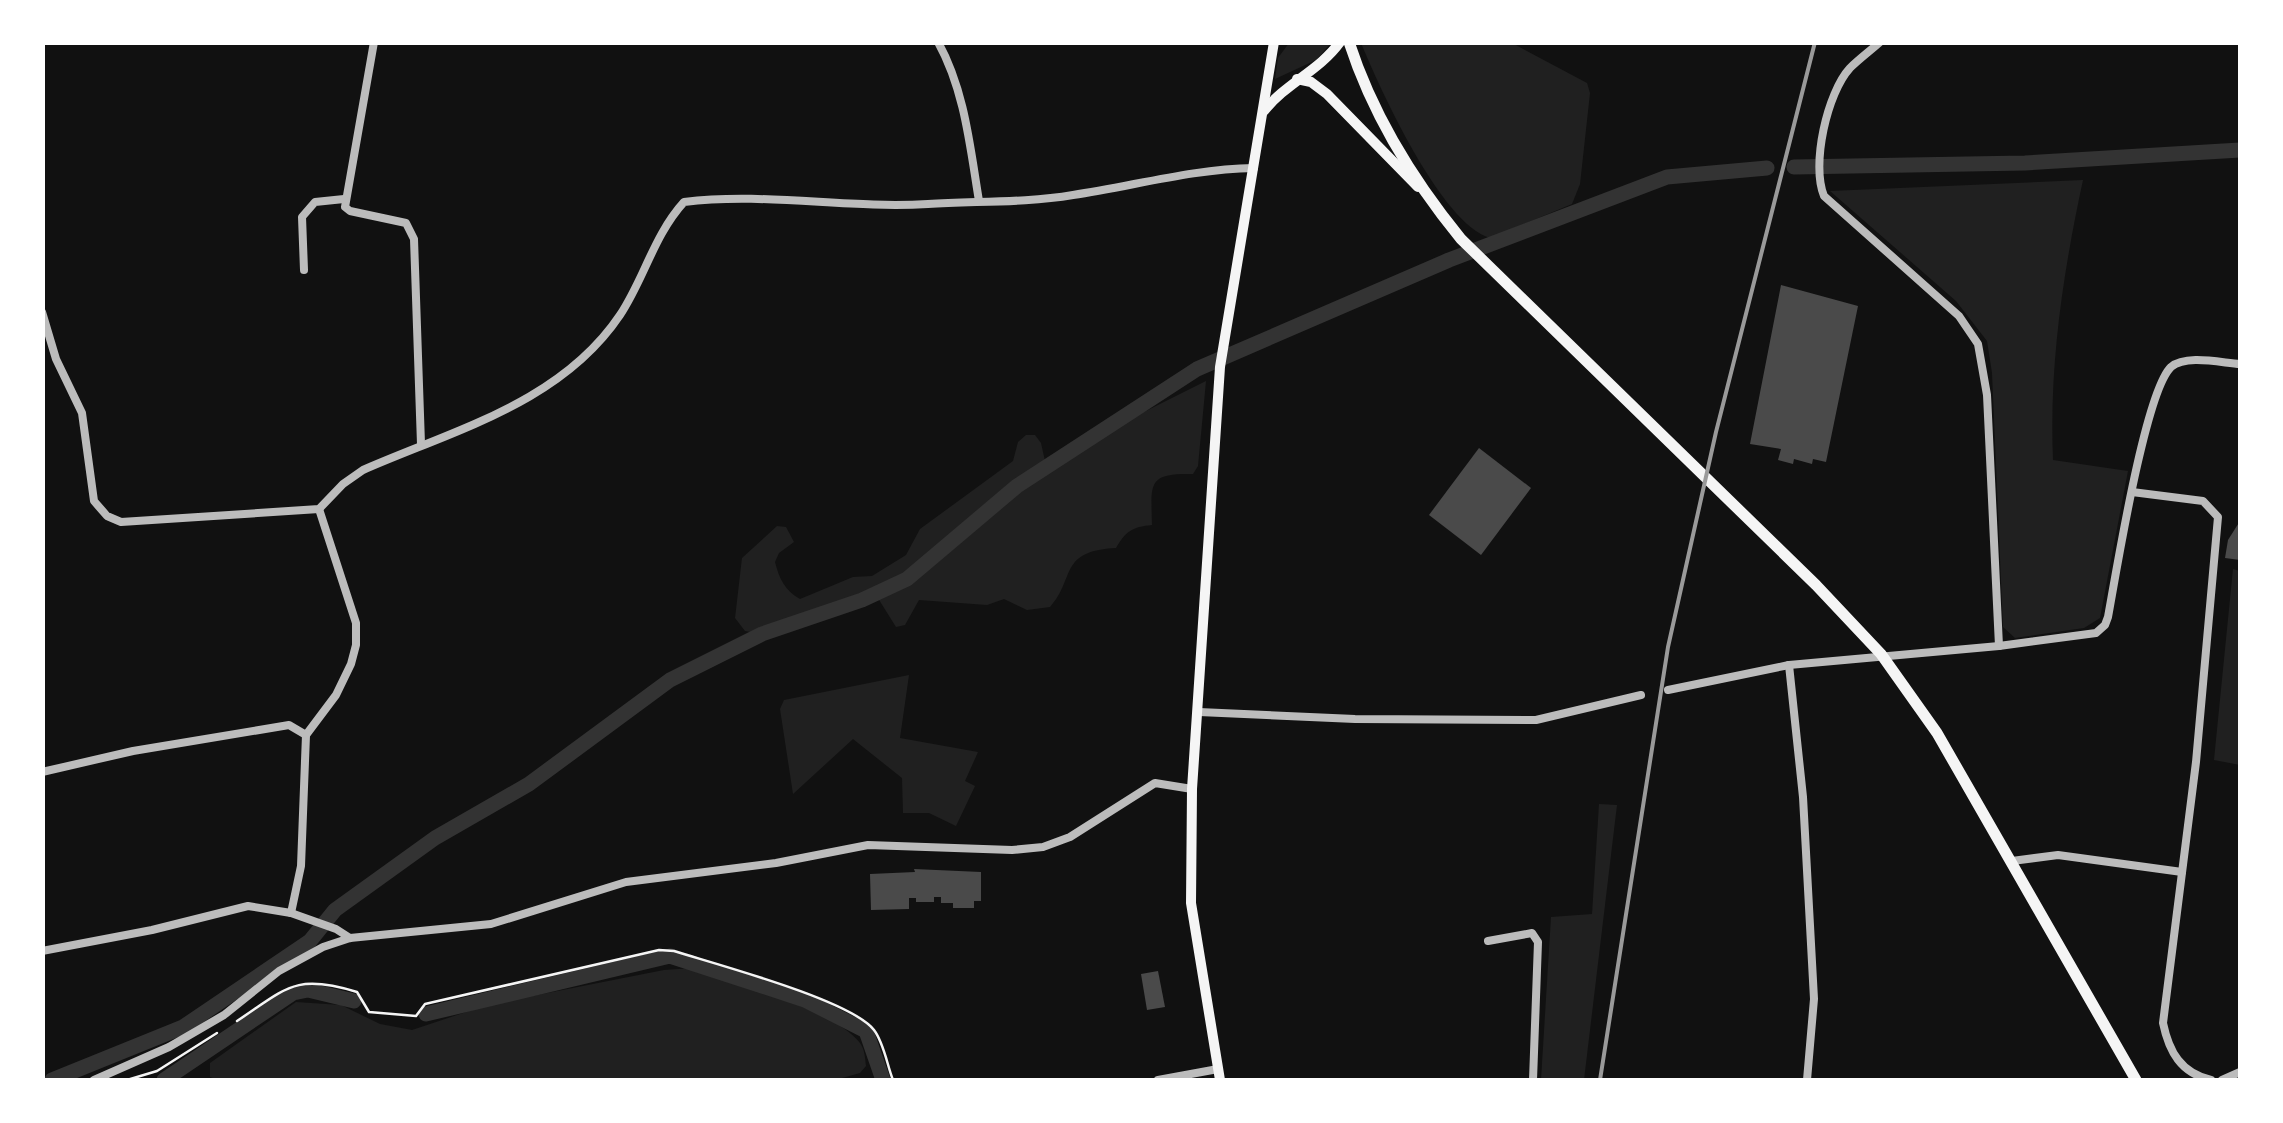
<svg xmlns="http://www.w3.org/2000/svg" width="2283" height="1123" viewBox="0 0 2283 1123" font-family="'PT Sans Narrow',sans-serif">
  <rect width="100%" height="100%" fill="#111"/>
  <g fill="#202020">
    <path d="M1289 43H1331L1316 60 1275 79 1278 58Z"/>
    <path d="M1361 43H1512L1587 83 1590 93 1580 184 1572 204 1490 238C1441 224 1380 89 1361 43Z"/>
    <path d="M2083 180C2063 273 2049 365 2053 460L2128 471 2100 618 2084 628 2015 638 2003 627 1992 373 1987 341 1956 301 1830 191Z"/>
    <path d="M1206 381 1198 466 1193 474C1147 473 1151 483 1152 525 1132 527 1126 531 1116 548 1058 551 1076 578 1050 607L1027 610 1004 599 987 605 919 600 905 625 896 627 876 595 870 593 756 633 745 631 735 618 742 558 777 526 786 527 794 542 779 553 775 562C779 578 785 591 800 599L853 577 872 576 906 555 920 529 1013 461 1018 442 1026 435H1035L1041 443 1047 470 1128 420Z"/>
    <path d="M2233 569 2240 571V765L2214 760Z"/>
    <path d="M909 675 900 738 978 752 965 781 975 786 956 826 929 813H903L902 778 853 739 793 794 780 709 784 700Z"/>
    <path d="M1599 804 1617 805 1584 1080H1541L1551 917 1592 914Z"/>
    <path d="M693 968C734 983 835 1010 860 1043 865 1050 865 1058 866 1066L860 1073 835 1080H218L210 1077V1063L296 1002 341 1005 380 1024 412 1030 487 1005 664 970Z"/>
  </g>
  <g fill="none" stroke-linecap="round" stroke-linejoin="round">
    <g stroke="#333" stroke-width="15">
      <path d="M1794 167 2025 163 2240 150"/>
      <path d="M426 1014 670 956 805 1000 866 1031 883 1080"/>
      <path d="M52 1080 183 1027 310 941 335 910 435 838 529 784 670 680 762 634 862 600 907 579 1017 486 1197 369 1449 260 1667 177 1767 168"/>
      <path d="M164 1080 293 993 308 990 354 1001"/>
    </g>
  </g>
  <g fill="#4a4a4a">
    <path d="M1781 285 1858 306 1826 462 1813 459 1812 464 1794 459 1793 464 1778 460 1781 449 1750 444Z"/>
    <path d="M1479 448 1531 488 1481 555 1429 515Z"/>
    <path d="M2240 521V560L2225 558 2228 540Z"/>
    <path d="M914 869 981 872V901H974V908H953V903H941V897H934V902H916V898H909V909L871 910 870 874 915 872Z"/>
    <path d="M1158 971 1165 1007 1147 1010 1141 974Z"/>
  </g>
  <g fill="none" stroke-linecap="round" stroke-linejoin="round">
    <g stroke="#f5f5f5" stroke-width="2.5">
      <path d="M237 1021C287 988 295 973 357 992L369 1012 416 1016 425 1004 659 950 674 951C715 964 851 1000 874 1030 884 1043 887 1065 893 1080"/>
      <path d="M127 1080 157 1071 217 1033"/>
    </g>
    <g stroke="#bcbcbc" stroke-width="8">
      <path d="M374 42 345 207 350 211 406 223 414 239 421 444"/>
      <path d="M938 42C965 91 970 147 979 201"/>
      <path d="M1880 42C1870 51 1859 59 1850 68 1827 93 1811 165 1824 196L1959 316 1978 344 1987 395 1999 646"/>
      <path d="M304 270 302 217 315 202 344 199"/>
      <path d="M42 312 56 359 82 413 94 501 107 516 121 522 319 509 343 484 363 470C454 430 561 403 620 315 644 279 654 235 684 202 765 192 847 209 928 204 976 201 1026 203 1073 195 1134 186 1192 169 1254 168"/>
      <path d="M2132 492 2203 501 2218 517 2196 762 2163 1023C2169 1052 2181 1073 2211 1080"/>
      <path d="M1789 665 1803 797 1814 999 1807 1080"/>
      <path d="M1668 690 1789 665 1999 646 2096 633 2105 625 2108 617C2116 574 2145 392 2171 367 2186 354 2222 363 2240 364"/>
      <path d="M1199 712 1355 719 1536 720 1641 695"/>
      <path d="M42 772 133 751 289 725 306 735"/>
      <path d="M2012 861 2058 855 2182 872"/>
      <path d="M291 913 301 866 306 735 336 695 351 664 356 645V623L319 509"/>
      <path d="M1488 941 1532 933 1538 942 1533 1080"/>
      <path d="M42 951 152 930 248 906 291 913 336 929 350 938"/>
      <path d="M94 1080 169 1047 224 1015 279 971 323 947 350 938 491 924 626 882 776 863 868 845 1012 850 1043 847 1070 837 1155 783 1192 789"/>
      <path d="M1158 1080 1218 1069"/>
      <path d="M2222 1080 2240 1072"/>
    </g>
    <g stroke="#f5f5f5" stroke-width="10">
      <path d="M1297 79 1311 82 1327 94 1418 187"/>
      <path d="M1264 111C1286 83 1319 71 1340 42"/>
      <path d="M1220 1080 1191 903 1192 789 1220 367 1274 42"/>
    </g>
    <path stroke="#f5f5f5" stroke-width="11" d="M1349 42C1373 116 1412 179 1461 239L1816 585 1881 654 1937 733 2136 1080"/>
    <path stroke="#9a9a9a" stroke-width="4" d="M1600 1080 1668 647 1716 432 1815 42"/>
  </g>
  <rect width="2283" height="1123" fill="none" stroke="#ffffff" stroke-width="90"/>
</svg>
